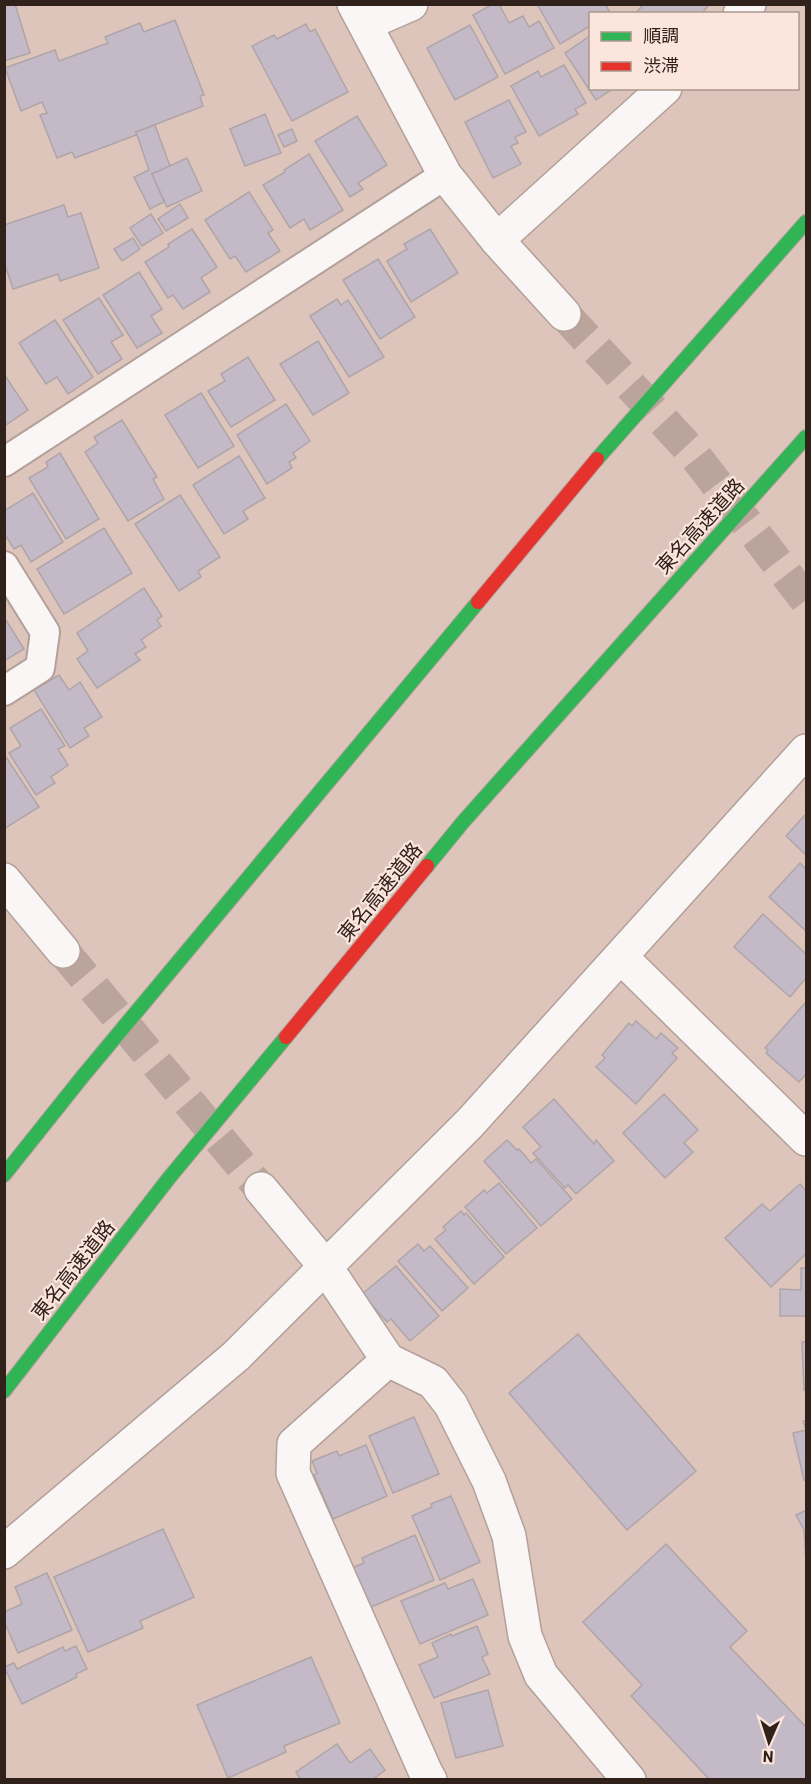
<svg xmlns="http://www.w3.org/2000/svg" width="811" height="1784" viewBox="0 0 811 1784" font-family="Barlow,'Noto Sans JP',sans-serif">
  <rect width="100%" height="100%" fill="#ddc5bc"/>
  <g fill="#c4b9c7" stroke="#afa5a8" stroke-width="1.5">
    <path d="M4 4H15L30 53 4 61Z"/>
    <path d="M493 4H499L509 23 523 16 529 27 539 21 554 48 505 74 473 15Z"/>
    <path d="M537 4H605L611 14H590V26L560 44Z"/>
    <path d="M644 4H709V5L701 14H635Z"/>
    <path d="M175 20 204 95 200 96 203 106 136 132 137 135H136L75 158 72 152 57 158 40 115 47 113 42 102 21 111 5 68 55 50 59 61 108 43 105 37 140 23 144 32Z"/>
    <path d="M306 24 310 32 315 29 348 92 292 121 252 46 274 35 277 39Z"/>
    <path d="M470 25 498 77 455 100 427 48Z"/>
    <path d="M590 36V88H614L596 100 565 53Z"/>
    <path d="M564 65 586 103 575 109 578 114 539 136 511 86 538 71 541 77Z"/>
    <path d="M509 100 526 132 515 137 518 143 511 146 521 164 493 178 465 122Z"/>
    <path d="M265 114 281 153 245 166 230 129Z"/>
    <path d="M357 116 387 165 358 183 363 189 350 197 315 141Z"/>
    <path d="M155 125 170 166 152 174 164 202 150 209 134 177 149 170 136 132Z"/>
    <path d="M292 129 297 141 284 147 278 135Z"/>
    <path d="M309 154 343 210 310 230 304 219 290 228 263 185 285 172 284 170Z"/>
    <path d="M187 158 202 191 167 207 152 174Z"/>
    <path d="M249 192 273 230 268 233 280 251 246 272 235 256 230 259 205 220Z"/>
    <path d="M180 204 188 218 166 231 158 219Z"/>
    <path d="M64 205 68 217 81 213 99 268 60 281 58 274 13 289 4 262V225Z"/>
    <path d="M151 214 163 233 142 246 130 228Z"/>
    <path d="M192 229 217 267 201 278 210 292 183 309 173 295 168 298 145 262 169 247 168 244Z"/>
    <path d="M430 229 458 273 411 302 387 261 407 249 404 244Z"/>
    <path d="M133 238 140 249 122 261 114 249Z"/>
    <path d="M378 259 415 317 380 339 343 280Z"/>
    <path d="M139 272 162 309 151 316 162 333 137 348 103 295Z"/>
    <path d="M99 298 123 335 111 342 122 359 98 374 63 320Z"/>
    <path d="M337 299 341 305 348 300 384 357 349 377 310 316Z"/>
    <path d="M55 320 93 377 68 394 57 377 46 384 19 343Z"/>
    <path d="M318 341 349 393 313 415 280 364Z"/>
    <path d="M248 357 275 400 231 427 208 391 225 381 221 374Z"/>
    <path d="M4 374 28 410 4 426Z"/>
    <path d="M201 393 234 446 198 468 165 415Z"/>
    <path d="M286 404 310 441 293 453 296 458 289 462 292 468 267 484 237 435Z"/>
    <path d="M122 420 157 477 153 479 164 499 128 521 85 452 98 443 94 437Z"/>
    <path d="M60 453 99 519 66 539 29 478 48 467 46 462Z"/>
    <path d="M239 456 265 498 243 511 248 519 224 534 193 485Z"/>
    <path d="M33 493 63 542 31 562 21 545 14 549 4 533V511Z"/>
    <path d="M180 495 220 557 198 571 201 577 179 591 135 524Z"/>
    <path d="M104 528 132 573 64 614 37 569Z"/>
    <path d="M144 588 162 616 157 620 161 626 141 640 146 647 135 654 140 660 97 688 77 659 88 651 77 633Z"/>
    <path d="M4 617 24 649 4 661Z"/>
    <path d="M59 675 69 690 80 682 102 717 84 728 89 736 70 748 34 690Z"/>
    <path d="M41 709 65 746 58 749 68 765 51 777 55 783 36 795 9 753 21 746 10 728Z"/>
    <path d="M4 754 39 807 4 829Z"/>
    <path d="M806 814V855L786 836Z"/>
    <path d="M800 863 806 869V931L769 897Z"/>
    <path d="M763 914 806 954V978L790 997 734 947Z"/>
    <path d="M806 1002V1074L799 1082 766 1053 768 1050 765 1048Z"/>
    <path d="M636 1021 656 1039 661 1033 678 1048 672 1053 677 1058 636 1104 596 1067 605 1058 602 1055 629 1023 632 1026Z"/>
    <path d="M664 1094 698 1130 684 1143 693 1152 665 1178 623 1133Z"/>
    <path d="M554 1099 594 1144 596 1140 614 1161 576 1194 568 1185 565 1188 533 1153 541 1147 523 1127Z"/>
    <path d="M507 1140 517 1150 519 1149 531 1163 536 1159 572 1199 541 1226 484 1161Z"/>
    <path d="M499 1183 537 1228 506 1254 465 1207 484 1190 487 1193Z"/>
    <path d="M800 1184 806 1191V1254L771 1287 725 1238 762 1204 770 1211Z"/>
    <path d="M461 1211 464 1215 466 1213 504 1257 474 1284 435 1239 446 1230 443 1227Z"/>
    <path d="M418 1244 424 1251 430 1246 468 1288 442 1311 398 1261Z"/>
    <path d="M396 1266 439 1316 410 1341 391 1319 387 1322 362 1294Z"/>
    <path d="M801 1268H806V1316H780V1289L801 1290Z"/>
    <path d="M578 1334 696 1471 627 1530 509 1393Z"/>
    <path d="M802 1342H806V1390H804Z"/>
    <path d="M414 1417 439 1474 393 1493 369 1436Z"/>
    <path d="M803 1421H806V1480H804L793 1433 806 1430Z"/>
    <path d="M366 1445 387 1496 333 1519 314 1475 317 1473 312 1461 337 1451 339 1456Z"/>
    <path d="M451 1496 480 1562 440 1580 412 1516 432 1507 431 1504Z"/>
    <path d="M806 1510V1563L804 1530 796 1515Z"/>
    <path d="M163 1529 194 1597 140 1621 143 1628 88 1652 54 1577Z"/>
    <path d="M415 1535 434 1580 369 1608 352 1568 364 1563 362 1558Z"/>
    <path d="M666 1544 747 1631 730 1647 806 1727V1780H710L631 1696 642 1685 583 1622Z"/>
    <path d="M47 1573 72 1630 18 1653 4 1621V1612L22 1604 15 1587Z"/>
    <path d="M473 1579 488 1615 420 1644 401 1601 445 1583 448 1589Z"/>
    <path d="M477 1626 488 1654 482 1657 490 1674 434 1698 419 1665 438 1657 432 1643 451 1634 452 1636Z"/>
    <path d="M76 1646 87 1669 76 1674 77 1677 22 1704 4 1667 14 1663 17 1669 63 1647 65 1651Z"/>
    <path d="M311 1657 340 1723 284 1746 286 1752 228 1778 197 1705Z"/>
    <path d="M488 1690 503 1746 456 1758 441 1703Z"/>
    <path d="M337 1744 350 1763 370 1749 385 1770 372 1780H301L296 1772Z"/>
  </g>
  <g fill="none" stroke-linecap="round" stroke-linejoin="round">
    <g stroke="#bba49c" stroke-width="33" stroke-dasharray="33 16" stroke-linecap="butt">
      <path d="M564 314 692 452 806 600"/>
      <path d="M63 951 261 1189"/>
    </g>
    <g stroke="#b2a099" stroke-width="32">
      <g id="lane">
        <path d="M4 462 445 175"/>
        <path d="M4 566 45 632 40 668 4 691"/>
      </g>
    </g>
    <g stroke="#b2a099" stroke-width="36">
      <g id="street">
        <path d="M354 4 445 175 497 240 564 314"/>
        <path d="M740 14 749 4"/>
        <path d="M365 24 411 4"/>
        <path d="M497 240 665 88"/>
        <path d="M4 880 63 951"/>
        <path d="M621 957 806 1139"/>
        <path d="M261 1189 325 1266 388 1360 294 1444 293 1473 426 1773 430 1780"/>
        <path d="M388 1360 433 1382 451 1405 489 1481 509 1536 525 1636 541 1675 629 1780"/>
        <path d="M4 1552 236 1356 470 1123 806 751"/>
      </g>
    </g>
    <g stroke="#b2a099" stroke-width="16">
      <g id="fast">
        <path d="M597 459 806 222"/>
        <path d="M427 866 463 822 806 437"/>
        <path d="M4 1175 83 1076 478 602"/>
        <path d="M4 1391 169 1178 286 1037"/>
      </g>
    </g>
    <g stroke="#b2a099" stroke-width="16">
      <g id="jam">
        <path d="M478 602 597 459"/>
        <path d="M286 1037 427 866"/>
      </g>
    </g>
    <use href="#lane" stroke="#faf6f5" stroke-width="28"/>
    <use href="#street" stroke="#faf6f5" stroke-width="33"/>
    <use href="#fast" stroke="#30b455" stroke-width="14"/>
    <use href="#jam" stroke="#e5322d" stroke-width="14"/>
  </g>
  <g text-anchor="middle" stroke-width="4.5" stroke-linejoin="round" paint-order="stroke">
    <g font-size="20" fill="#31211b" stroke="#fbe5dc">
      <text transform="translate(700 526) rotate(-48)" y="7">東名高速道路</text>
      <text transform="translate(380 892) rotate(-51)" y="7">東名高速道路</text>
      <text transform="translate(73 1270) rotate(-52)" y="7">東名高速道路</text>
    </g>
  </g>
  <rect width="811" height="1784" fill="none" stroke="#31211b" stroke-width="12"/>
  <rect x="589" y="12" width="210" height="78" fill="#fbe5dc" stroke="#aa978f" stroke-width="1.5"/>
  <rect x="601" y="32" width="30" height="9" fill="#30b455" stroke="#aa978f" stroke-width="1.5"/>
  <text x="643" y="42" font-size="18" fill="#31211b">順調</text>
  <rect x="601" y="62" width="30" height="9" fill="#e5322d" stroke="#aa978f" stroke-width="1.5"/>
  <text x="643" y="72" font-size="18" fill="#31211b">渋滞</text>
  <g transform="translate(769 1742) rotate(183)" stroke="#fbe5dc" stroke-width="4.5" paint-order="stroke">
  <path d="M0-4.5L10 22L0 15L-10 22Z" fill="#31211b"/>
  <text y="-9" font-size="16" font-weight="bold" text-anchor="middle" fill="#31211b">N</text>
  </g>
</svg>
